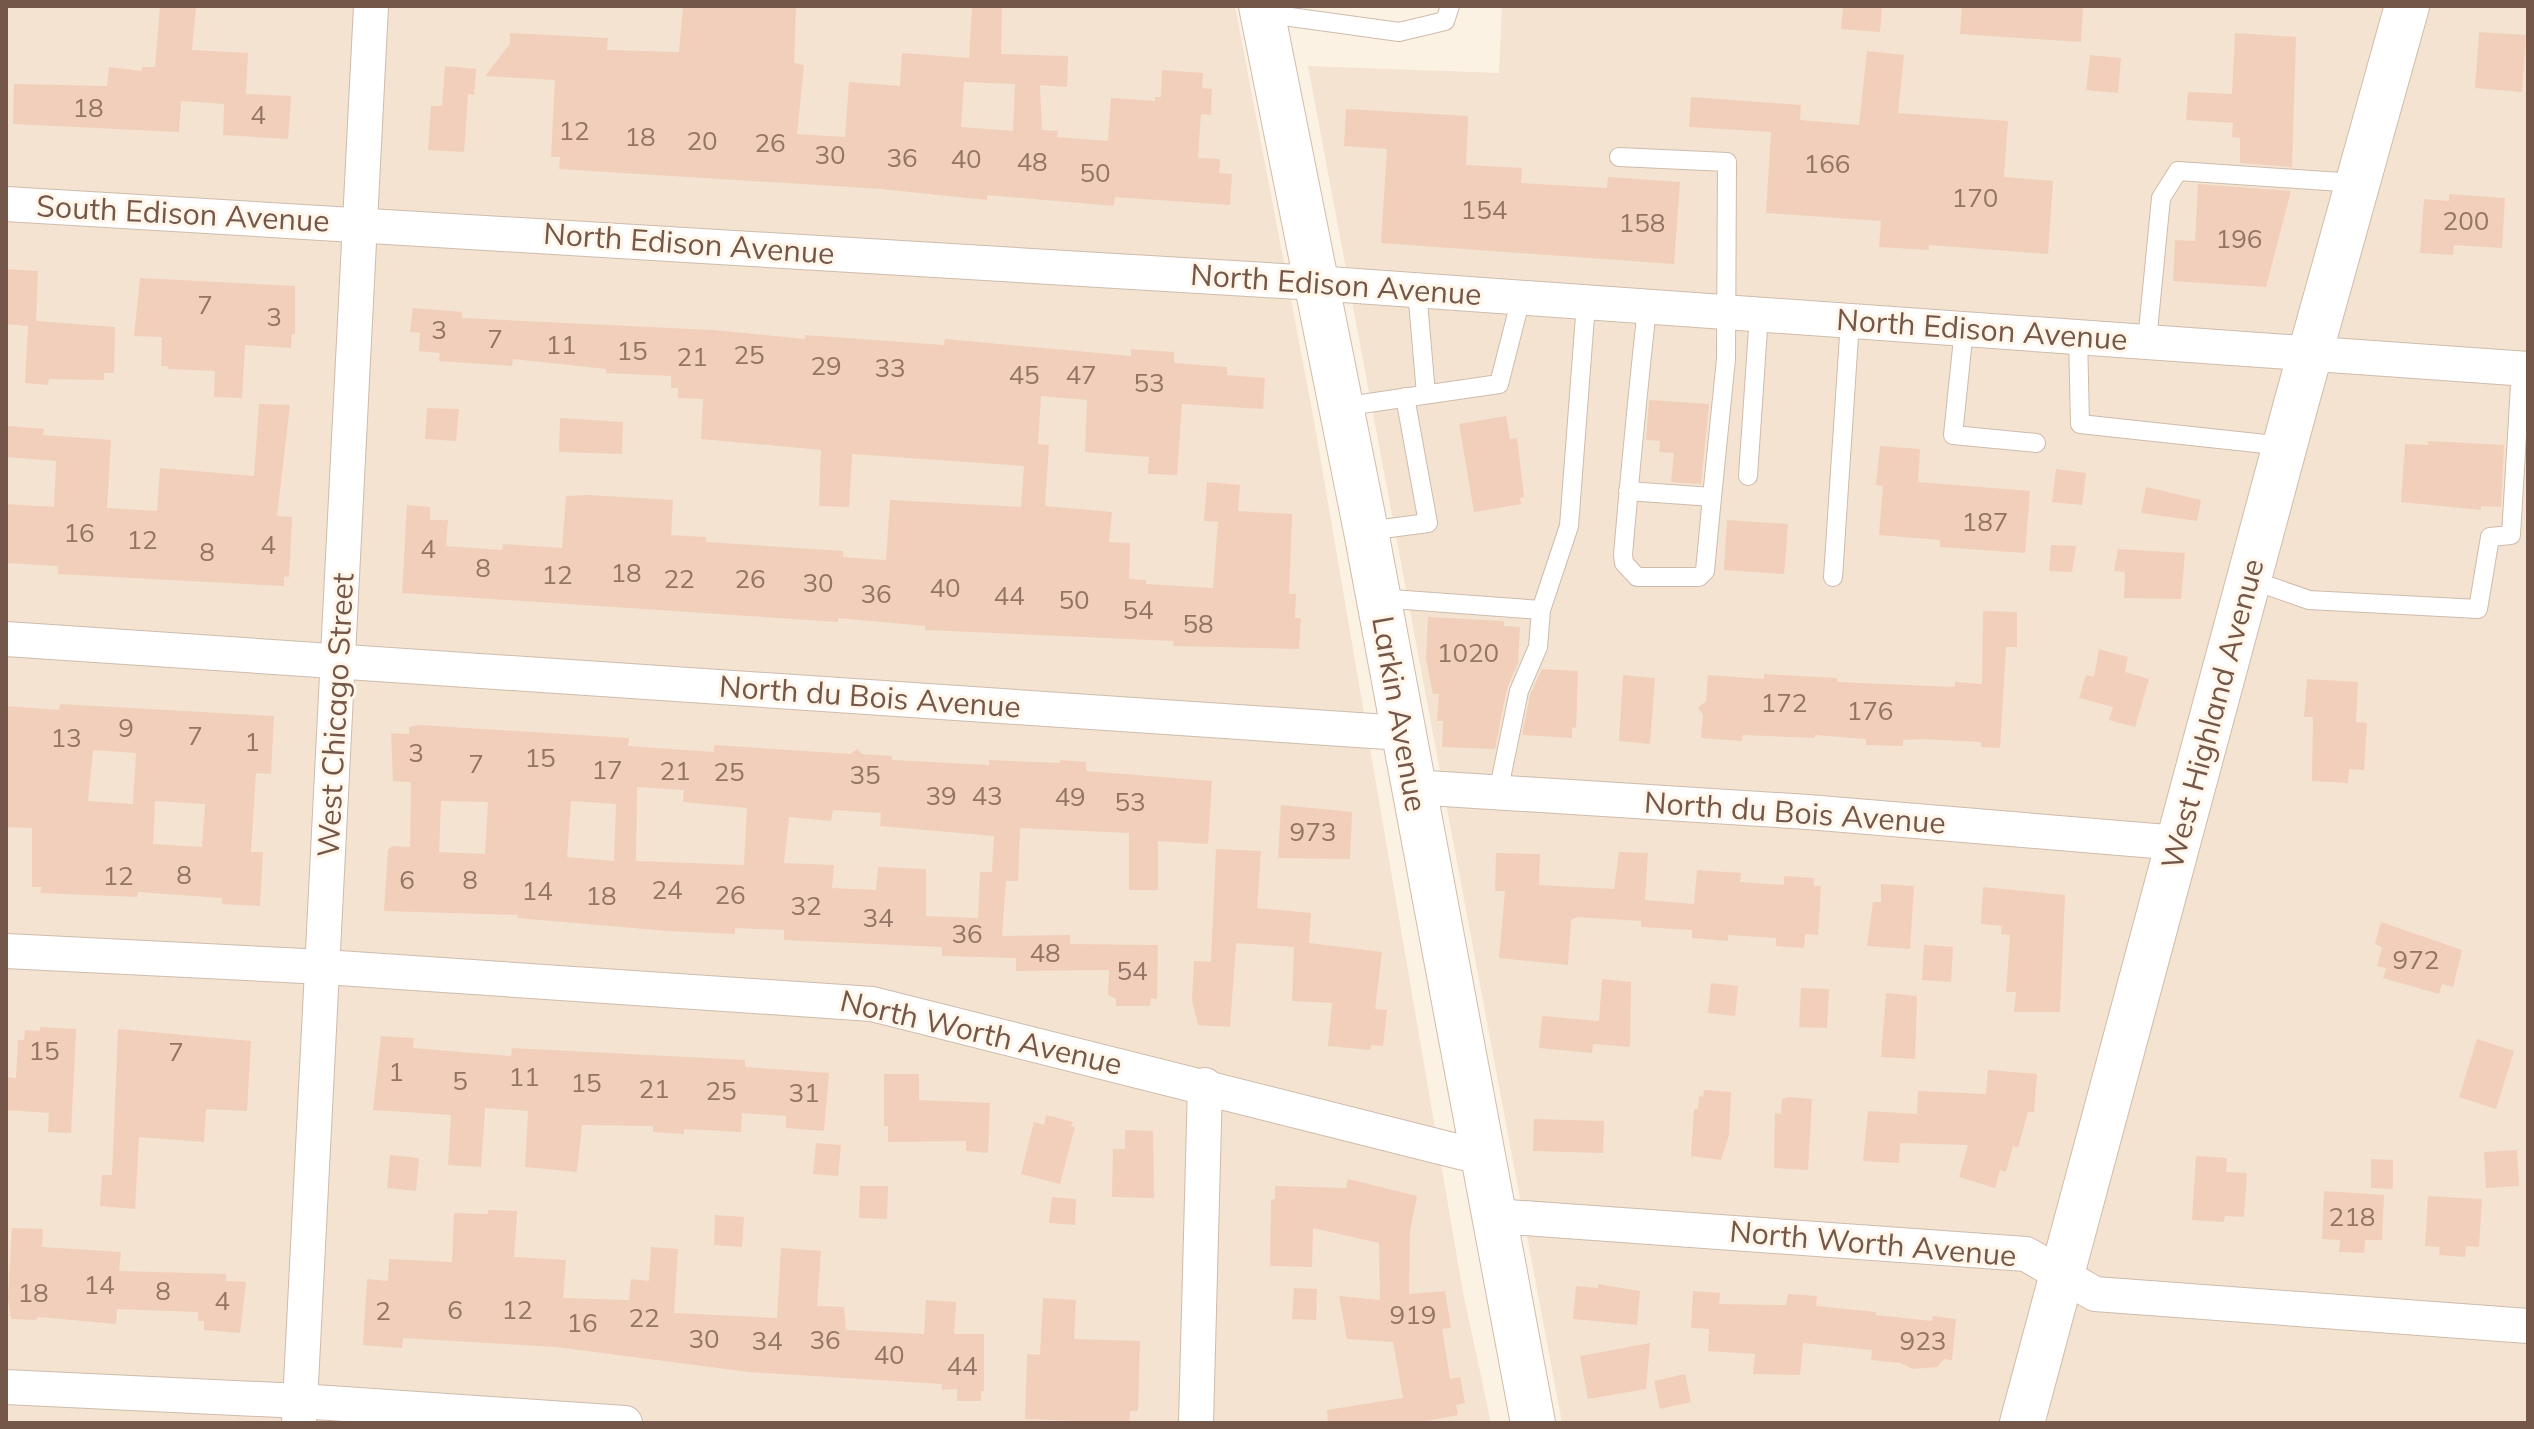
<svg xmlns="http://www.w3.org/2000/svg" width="2534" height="1429" viewBox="0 0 2534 1429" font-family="Mulish,sans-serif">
  <rect width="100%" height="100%" fill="#fcf2e3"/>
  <g fill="#f4e3d1">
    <path d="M6 6H1235L1313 415 1463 1292 1491 1423H6Z"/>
    <path d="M1502 6H2528V1423H1562L1308 66 1499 73Z"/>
  </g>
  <g fill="#f2cfba" fill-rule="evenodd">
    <path d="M160 6H196L192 50 248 53 246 94 291 96 288 139 223 135 224 104 181 101 179 132 13 124 14 84 107 86 109 67 142 71V67H155Z"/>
    <path d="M683 6H796L794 63 804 65 797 134 845 137 849 82 900 86 902 53 969 58 972 6H1002L1001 54 1068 56 1067 87 1040 85 1042 130 1058 131 1057 137 1108 141 1111 98 1155 101V97H1161L1162 70 1203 73 1202 88 1212 89 1211 115 1201 114 1198 158 1220 159 1219 173 1232 174 1230 205 1115 197 1114 206 987 195V200L881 189 559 169 560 157H551L555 80 485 76 510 44V33L608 38 607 50 679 52ZM964 82 1015 84 1013 131 961 127Z"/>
    <path d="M1843 6H1882L1880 32 1841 29Z"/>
    <path d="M1962 6H2083L2081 42 1960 34Z"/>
    <path d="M2479 32 2526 35 2522 92 2475 88Z"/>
    <path d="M2235 33 2296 37 2292 167 2240 163V138L2232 137 2233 123 2186 120 2188 92 2232 94Z"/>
    <path d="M1867 51 1904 55 1898 113 2008 121 2004 177 2053 181 2048 254 1929 245V250L1879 247 1881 221 1766 213 1771 132 1689 127 1691 97 1801 105 1800 120 1859 125Z"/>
    <path d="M2090 55 2121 58 2118 93 2086 90Z"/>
    <path d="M445 66 476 69 474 95 468 94 464 152 428 150 431 106H442Z"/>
    <path d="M1346 109 1468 116 1466 165 1522 168 1521 183 1607 188 1608 177 1680 182 1674 264 1381 243 1387 149 1344 146Z"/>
    <path d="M2198 184 2291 191 2266 287 2173 281 2175 240 2195 241Z"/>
    <path d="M2449 194 2505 198 2502 248 2454 245 2453 255 2420 253 2424 199 2449 201Z"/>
    <path d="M6 269 38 271 36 321 115 327 114 373H104V380L49 379 48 385 25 383 28 326 6 324Z"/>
    <path d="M140 278 295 286V334H292L291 348 245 345 242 398 214 397 215 371 168 369V366H161L162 337 134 336Z"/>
    <path d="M413 308 462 312V318L713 330 805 339V335L944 345 945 339 1131 356V349L1174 352V363L1227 367V375L1265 378 1263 409 1182 404 1177 475 1148 474 1149 457 1085 452 1087 400 1041 396 1038 444 1049 445 1045 506 1112 512 1109 542 1130 543 1129 579 1146 580V584L1213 588 1218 522 1204 521 1207 482 1240 485 1238 511 1292 514 1289 594H1296L1295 618H1301L1299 649 1173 646 1174 641 925 630V626L838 618V622L402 593 407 505 430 507V520H448L446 546 502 550 503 544 562 548 566 496 589 495 673 500 671 535 706 537V542L843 551V557L886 560 890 500 1021 507 1024 466 852 454 849 507 819 506 821 450 701 439 703 399 678 398V388H671V376L606 373V369L513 359 512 366 439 361 440 353 419 351 420 333 410 332Z"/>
    <path d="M1649 400 1709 404 1701 484 1671 482 1674 453 1659 452 1660 441 1646 440Z"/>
    <path d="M259 404 290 405 277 516 292 517 289 577 284 576V586L58 574V566L6 563V504L54 507 56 461 6 457 8 426 44 429 43 435 111 440 107 508 157 511 160 468 254 476Z"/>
    <path d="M427 408 459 409 456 441 425 439Z"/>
    <path d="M1506 416 1510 439 1517 438 1524 497 1520 498 1521 504 1474 512 1459 424Z"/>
    <path d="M560 418 623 422 622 454 559 452Z"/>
    <path d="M2428 441 2504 445 2501 507 2481 506V510L2401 502 2405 444 2428 445Z"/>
    <path d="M1880 446 1920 449 1918 482 2030 491 2025 553 1940 547V540L1879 535 1883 486 1876 485Z"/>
    <path d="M2056 469 2086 473 2082 505 2052 502Z"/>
    <path d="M2146 487 2201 500 2197 521 2141 513Z"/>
    <path d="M1727 520 1788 524 1784 574 1724 570Z"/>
    <path d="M2051 545 2076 546 2072 572 2049 571Z"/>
    <path d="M2118 549 2185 553 2181 599 2124 598 2125 572 2114 571Z"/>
    <path d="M1983 611 2017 612V647H2006L2000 748 1981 747V742L1921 739 1903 740V746L1866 745V739L1815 735V738L1743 735 1742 741 1701 738 1703 715 1698 708 1706 701 1708 675 1764 679V674L1837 678V682L1955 687V682L1982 684Z"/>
    <path d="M1428 617 1504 621V626L1520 627 1518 663 1507 688 1495 749 1442 747 1443 721H1437L1439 694H1433L1426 659Z"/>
    <path d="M2099 649 2128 657 2125 672 2149 679 2135 727 2109 720 2113 707 2079 698 2086 675 2094 677Z"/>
    <path d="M1542 669 1578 671 1576 728 1572 727V738L1522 735 1530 695Z"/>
    <path d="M1623 675 1655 678 1650 744 1619 741Z"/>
    <path d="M2307 679 2358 682 2356 722 2367 723 2364 770 2349 769 2348 783 2312 781 2313 717H2304Z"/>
    <path d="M60 704 274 716 271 774 256 773 251 852H263L260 906 222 904V898L138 892 137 897 40 893 42 887H32V828L6 827V706L59 710ZM93 750 136 753 133 804 88 801ZM155 801 205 804 202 847 153 844Z"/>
    <path d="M419 725 629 738 628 746 714 752V745L851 754 857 749 862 754 892 756V760L989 765V760L1060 763V760L1086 762V771L1212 781 1208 844 1158 841V890H1129V833L1020 828 1018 881H1006L1002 936 1070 935V944L1158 945 1157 999 1151 998 1150 1006H1116V999L1108 995 1109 970 1016 971V958L942 956V947L784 940V930L735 928V934L668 931 517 918 518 915 384 911 388 850 392 846 410 847 411 782 393 781 391 733 409 734V727ZM637 787 684 790 683 802 747 808 744 865 636 861ZM441 801 488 802 485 854 439 852ZM571 801 616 804 614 861 567 857ZM833 810 881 813 880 826 994 836 992 872H980L978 918 926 916V869L878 867 876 890 832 888 834 865 784 863 789 817 831 821Z"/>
    <path d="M1281 805 1352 812 1350 859 1278 858Z"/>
    <path d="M1216 849 1261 851 1257 908 1311 913 1309 943 1382 952 1375 1009 1387 1010 1383 1046 1371 1045V1050L1328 1046 1332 1003 1292 1001 1294 947 1236 943 1230 1027 1198 1025 1192 1001 1194 961 1211 962Z"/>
    <path d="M1619 852 1648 853 1645 900 1694 904 1697 870 1741 873 1740 882 1784 885V876L1814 878V886H1821L1818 935 1805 934 1804 948 1776 946V938L1728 935V941L1692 938V930L1641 927V921L1577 917 1571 920 1568 965 1499 958 1505 891H1495L1496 853 1540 854 1539 885 1614 889Z"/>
    <path d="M1881 884 1914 886 1910 949 1867 946 1873 902H1881Z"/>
    <path d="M1983 887 2065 895 2060 1012H2014L2016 992H2006L2010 935 2001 934 2002 926 1981 924Z"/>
    <path d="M2381 922 2462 950 2453 987 2442 984 2439 994 2383 978 2386 968 2377 966 2382 947 2375 944Z"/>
    <path d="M1924 945 1953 947 1951 982 1922 980Z"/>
    <path d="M1602 979 1631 982 1630 1047 1593 1044 1592 1053 1539 1048 1542 1016 1599 1021Z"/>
    <path d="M1711 983 1738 986 1735 1016 1708 1013Z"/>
    <path d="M1801 988 1829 989 1827 1028 1799 1027Z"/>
    <path d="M1886 993 1917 996 1915 1059 1881 1057Z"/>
    <path d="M40 1027 76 1029 71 1133 48 1132 49 1113 6 1110V1077L16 1078 18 1040H24L25 1030 40 1031Z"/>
    <path d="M118 1029 251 1041 247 1111 206 1109 204 1142 139 1137 135 1209 100 1206 102 1175H112Z"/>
    <path d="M381 1036 414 1038 413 1048 511 1056 512 1048 745 1060V1067L829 1073 824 1131 786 1128V1116L742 1113 741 1132 684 1129V1134L653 1132V1126L582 1125 577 1172 525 1167 528 1111 485 1108 481 1167 448 1165 451 1115 373 1110Z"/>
    <path d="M2477 1039 2514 1051 2496 1109 2459 1097Z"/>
    <path d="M1988 1070 2037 1074 2034 1112H2028L2018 1148 2013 1146 2006 1172 2000 1170 1995 1188 1959 1177 1968 1145 1900 1143 1899 1163 1863 1161 1868 1111 1917 1114 1918 1091 1986 1094Z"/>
    <path d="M884 1074H919V1100L990 1103 988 1153 966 1151V1141L888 1142V1126H884Z"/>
    <path d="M1704 1090 1731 1092 1729 1135 1721 1160 1691 1156 1694 1109H1698L1699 1096 1703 1097Z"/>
    <path d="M1789 1097 1812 1099 1808 1170 1774 1168 1775 1113 1781 1114 1782 1099Z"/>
    <path d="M1046 1115 1073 1122 1071 1126 1075 1127 1060 1184 1021 1174 1034 1122 1044 1125Z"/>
    <path d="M1534 1119 1604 1121 1603 1153 1533 1151Z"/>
    <path d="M1125 1130 1153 1131 1154 1198 1112 1197 1113 1149H1125Z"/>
    <path d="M816 1143 841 1145 838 1176 813 1174Z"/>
    <path d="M2517 1150 2519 1186 2486 1188 2484 1152Z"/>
    <path d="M390 1155 419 1158 416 1191 387 1188Z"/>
    <path d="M2196 1156 2227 1158 2226 1172 2247 1173 2244 1217 2225 1216 2224 1222 2192 1220Z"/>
    <path d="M2371 1159 2393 1160V1189L2371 1188Z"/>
    <path d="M1348 1179 1417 1196 1410 1230 1409 1294 1445 1291 1451 1328 1442 1329 1450 1379 1460 1377 1465 1403 1456 1405 1458 1415 1416 1423H1328L1327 1410 1403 1398 1393 1342 1347 1339 1339 1296 1380 1300 1379 1243 1313 1228 1312 1267 1270 1266 1271 1200 1275 1199V1186L1346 1188Z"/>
    <path d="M860 1186H888L887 1219 859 1218Z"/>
    <path d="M2324 1191 2384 1195 2382 1240H2365L2364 1253 2339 1252 2340 1240 2322 1239Z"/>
    <path d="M2428 1196 2482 1199 2479 1247 2466 1246 2465 1257 2439 1255 2440 1247 2425 1246Z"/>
    <path d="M1052 1197 1076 1199 1075 1225 1049 1223Z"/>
    <path d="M488 1210 517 1211 514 1257 566 1260 563 1298 629 1300 631 1279 649 1281 651 1247 678 1249 674 1313 777 1318 781 1248 821 1251 817 1306 844 1307 846 1330 924 1334 926 1300 956 1302 954 1334H984V1391H981V1401H957V1389L942 1390V1384L749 1372 556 1347 403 1338 402 1348 363 1345 367 1279 388 1281 389 1259 452 1262 454 1213 488 1214Z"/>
    <path d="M715 1215 744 1217 742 1247 714 1245Z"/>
    <path d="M12 1228 43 1229 42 1247 121 1252 119 1271 226 1274V1281L246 1282 240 1333 204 1330V1321H198V1312L117 1309 116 1324 38 1317 36 1320 11 1319 8 1298Z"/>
    <path d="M1598 1284 1640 1291 1637 1325 1573 1319 1576 1286 1598 1288Z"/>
    <path d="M1294 1288 1317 1289 1316 1320 1292 1319Z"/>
    <path d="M1693 1291 1720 1293 1719 1304 1786 1305 1788 1294 1817 1296 1816 1306 1876 1312V1315L1932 1321 1933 1316 1956 1319 1952 1360 1944 1359 1937 1367 1913 1369 1900 1363 1871 1360 1872 1350 1803 1343 1800 1375 1753 1374 1755 1354 1708 1351 1709 1329 1691 1328Z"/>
    <path d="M1043 1298 1076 1300 1074 1339 1140 1341 1138 1411H1130L1129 1423 1025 1419 1027 1354 1040 1355Z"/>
    <path d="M1650 1343 1646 1389 1588 1399 1580 1356Z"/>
    <path d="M1685 1374 1691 1402 1660 1409 1654 1381Z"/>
  </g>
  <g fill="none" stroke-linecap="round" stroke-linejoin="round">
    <g stroke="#cfbbac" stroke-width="20">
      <g id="lane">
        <path d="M1262 13 1399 32 1445 21 1450 6"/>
        <path d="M1619 157 1727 162 1726 359 1712 497"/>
        <path d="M1417 290 1426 394"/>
        <path d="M1964 329 1953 435 2036 443"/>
        <path d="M2078 336 2080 424 2284 446"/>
        <path d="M2147 341 2161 198 2178 171 2356 183"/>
        <path d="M1341 407 1499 384 1521 298"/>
        <path d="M1748 476 1759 314"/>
        <path d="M1628 491 1712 497 1705 571 1699 577H1637L1624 563 1623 555C1630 473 1638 390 1647 308"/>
        <path d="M1367 531 1428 523 1405 397"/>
        <path d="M1833 577 1850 321"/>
        <path d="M2249 579 2309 600 2478 609 2490 537 2511 535 2521 369"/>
        <path d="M1378 598 1541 610"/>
        <path d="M1498 793 1519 691 1538 647 1541 610 1569 526 1586 303"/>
      </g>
    </g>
    <g stroke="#cfbbac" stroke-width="36">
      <g id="street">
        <path d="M6 204 1315 283 2528 369"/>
        <path d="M6 639 1402 733"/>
        <path d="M1412 787 1808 812 2179 843"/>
        <path d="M6 951 324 967 872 1004 1484 1158"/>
        <path d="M1495 1216 2026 1254 2095 1294 2528 1326"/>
        <path d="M6 1387 300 1401 625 1423"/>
        <path d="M299 1423 371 6"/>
        <path d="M1196 1423 1205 1085"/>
      </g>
    </g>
    <g stroke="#d2bba9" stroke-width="46">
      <g id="secondary">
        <path d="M1261 6 1366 531 1533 1423"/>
        <path d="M2022 1423 2296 404 2407 6"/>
      </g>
    </g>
    <use href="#lane" stroke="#fff" stroke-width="18"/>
    <use href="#street" stroke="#fff" stroke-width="34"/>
    <use href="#secondary" stroke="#fff" stroke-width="44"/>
  </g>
  <g text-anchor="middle" stroke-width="6" stroke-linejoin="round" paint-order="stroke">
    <g font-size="26" fill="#947565">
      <text x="88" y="117">18</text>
      <text x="258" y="124">4</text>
      <text x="574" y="140">12</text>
      <text x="640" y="146">18</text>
      <text x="702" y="150">20</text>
      <text x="770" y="152">26</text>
      <text x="830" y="164">30</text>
      <text x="902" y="167">36</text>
      <text x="966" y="168">40</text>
      <text x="1032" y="171">48</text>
      <text x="1827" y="173">166</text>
      <text x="1095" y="182">50</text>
      <text x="1975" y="207">170</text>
      <text x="1484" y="219">154</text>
      <text x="2466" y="230">200</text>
      <text x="1642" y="232">158</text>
      <text x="2239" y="248">196</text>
      <text x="205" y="314">7</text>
      <text x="274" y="326">3</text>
      <text x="439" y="339">3</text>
      <text x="495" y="348">7</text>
      <text x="561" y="354">11</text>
      <text x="632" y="360">15</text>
      <text x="749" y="364">25</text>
      <text x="692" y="366">21</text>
      <text x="826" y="375">29</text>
      <text x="890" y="377">33</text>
      <text x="1024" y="384">45</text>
      <text x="1081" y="384">47</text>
      <text x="1149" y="392">53</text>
      <text x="1985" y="531">187</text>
      <text x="79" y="542">16</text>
      <text x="142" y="549">12</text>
      <text x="268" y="554">4</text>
      <text x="428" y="558">4</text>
      <text x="207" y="561">8</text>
      <text x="483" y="577">8</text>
      <text x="626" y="582">18</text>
      <text x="557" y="584">12</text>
      <text x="679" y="588">22</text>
      <text x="750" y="588">26</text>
      <text x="818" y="592">30</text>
      <text x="945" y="597">40</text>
      <text x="876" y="603">36</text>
      <text x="1009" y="605">44</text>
      <text x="1074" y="609">50</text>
      <text x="1138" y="619">54</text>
      <text x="1198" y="633">58</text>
      <text x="1468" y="662">1020</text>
      <text x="1784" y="712">172</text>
      <text x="1870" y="720">176</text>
      <text x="126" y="737">9</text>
      <text x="195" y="745">7</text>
      <text x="66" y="747">13</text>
      <text x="252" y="751">1</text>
      <text x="416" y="762">3</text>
      <text x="540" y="767">15</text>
      <text x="476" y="773">7</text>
      <text x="607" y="779">17</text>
      <text x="675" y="780">21</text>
      <text x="729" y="781">25</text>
      <text x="865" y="784">35</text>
      <text x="941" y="805">39</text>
      <text x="987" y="805">43</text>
      <text x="1070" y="806">49</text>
      <text x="1130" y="811">53</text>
      <text x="1313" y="841">973</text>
      <text x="184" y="884">8</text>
      <text x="118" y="885">12</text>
      <text x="407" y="889">6</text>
      <text x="470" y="889">8</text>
      <text x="667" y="899">24</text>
      <text x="537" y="900">14</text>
      <text x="730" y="904">26</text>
      <text x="601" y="905">18</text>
      <text x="806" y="915">32</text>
      <text x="878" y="927">34</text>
      <text x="967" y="943">36</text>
      <text x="1045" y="962">48</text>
      <text x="2416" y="969">972</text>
      <text x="1132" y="980">54</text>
      <text x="44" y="1060">15</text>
      <text x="176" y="1061">7</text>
      <text x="396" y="1081">1</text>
      <text x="524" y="1086">11</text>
      <text x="460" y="1090">5</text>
      <text x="586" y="1092">15</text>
      <text x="654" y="1098">21</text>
      <text x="721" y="1100">25</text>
      <text x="804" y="1102">31</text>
      <text x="2352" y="1226">218</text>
      <text x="99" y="1294">14</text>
      <text x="163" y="1300">8</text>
      <text x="33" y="1302">18</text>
      <text x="222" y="1310">4</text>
      <text x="455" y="1319">6</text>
      <text x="517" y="1319">12</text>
      <text x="383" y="1320">2</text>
      <text x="1413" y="1324">919</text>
      <text x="644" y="1327">22</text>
      <text x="582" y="1332">16</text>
      <text x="704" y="1348">30</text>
      <text x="825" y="1349">36</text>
      <text x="767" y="1350">34</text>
      <text x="1923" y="1350">923</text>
      <text x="889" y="1364">40</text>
      <text x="962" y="1375">44</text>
    </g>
    <g font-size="30" fill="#745749" stroke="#fff6e9">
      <text transform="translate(183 214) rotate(3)" y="10">South Edison Avenue</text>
      <text transform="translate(689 244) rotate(4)" y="10">North Edison Avenue</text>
      <text transform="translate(1336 285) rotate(4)" y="10">North Edison Avenue</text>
      <text transform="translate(1982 330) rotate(4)" y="10">North Edison Avenue</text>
      <text transform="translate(870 697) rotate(4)" y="10">North du Bois Avenue</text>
      <text transform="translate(1399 714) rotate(80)" y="10">Larkin Avenue</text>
      <text transform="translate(2213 714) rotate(-75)" y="10">West Highland Avenue</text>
      <text transform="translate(336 715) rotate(-87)" y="10">West Chicago Street</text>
      <text transform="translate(1795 813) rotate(4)" y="10">North du Bois Avenue</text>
      <text transform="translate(981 1033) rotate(13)" y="10">North Worth Avenue</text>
      <text transform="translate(1873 1244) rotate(5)" y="10">North Worth Avenue</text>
    </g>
  </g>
  <rect width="2534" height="1429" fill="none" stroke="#745749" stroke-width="16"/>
</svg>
